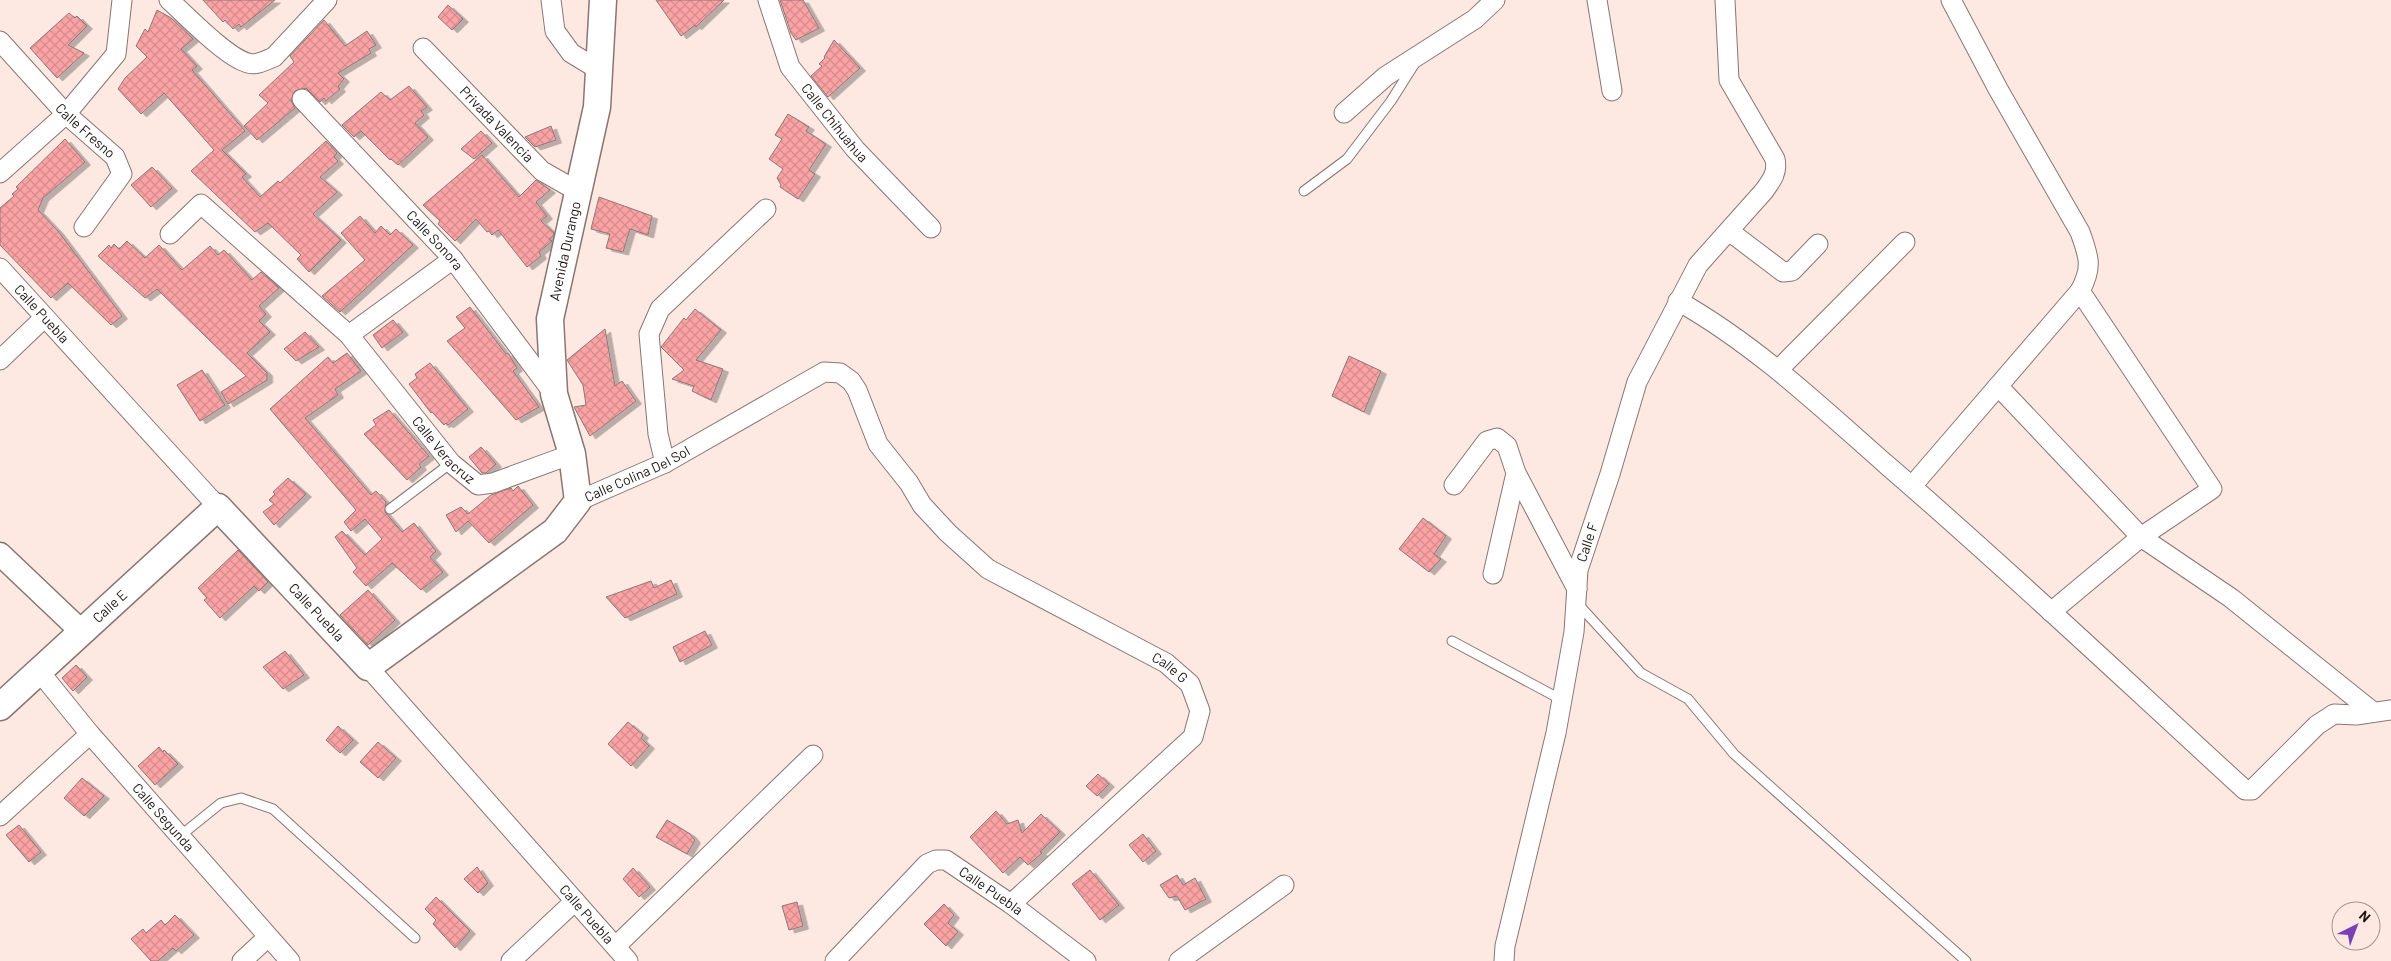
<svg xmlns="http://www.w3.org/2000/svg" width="2391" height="961" viewBox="0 0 2391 961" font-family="Barlow,sans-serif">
  <defs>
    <pattern id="building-cross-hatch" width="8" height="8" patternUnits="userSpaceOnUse" patternTransform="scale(1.25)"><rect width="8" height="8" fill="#faa2a4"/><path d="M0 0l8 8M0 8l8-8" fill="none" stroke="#d68b8c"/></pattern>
    <filter id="shadow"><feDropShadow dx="5.5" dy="3" stdDeviation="0" flood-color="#0004"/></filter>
  </defs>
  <rect width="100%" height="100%" fill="#fee9e2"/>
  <g fill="url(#building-cross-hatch)" stroke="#8c7878" filter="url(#shadow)">
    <path d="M203 0H275L241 27 239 24 233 29 225 20 223 22Z"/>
    <path d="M656 0H724L696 27 695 25 681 36Z"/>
    <path d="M780 0H803L819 28 796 40 791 33Z"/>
    <path d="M448 5 463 19 452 30 438 17Z"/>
    <path d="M157 10 171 18 193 39 181 49 197 66 192 70 245 131 222 150 246 174 242 177 260 197 278 181 280 183 326 141 337 153 334 157 338 161 320 177 337 192 313 214 341 240 309 272 297 259 301 255 268 223 255 232 191 171 214 150 164 93 141 114 118 89 125 78 147 57 136 46 145 29 148 32Z"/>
    <path d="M69 13 75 18 77 16 87 26 68 45 84 53 57 78 30 48Z"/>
    <path d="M324 20 345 46 367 31 376 45 369 49 371 53 338 73 344 79 338 86 340 89 326 101 324 98 320 102 306 88 295 91 291 101 295 108 257 140 244 126 268 103 259 95 294 62 290 56Z"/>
    <path d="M834 40 860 68 828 97 811 76 822 66 819 64 825 58 824 57Z"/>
    <path d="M409 86 427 107 421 111 424 115 415 123 428 137 398 165 391 159 390 160 361 131 354 137 342 125 381 92 390 100Z"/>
    <path d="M788 114 809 127 806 131 826 144 809 170 815 174 798 199 780 187 781 185 777 178 783 169 769 159 782 139 775 135Z"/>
    <path d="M551 126 556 140 535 147 525 137Z"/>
    <path d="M481 131 492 143 474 159 461 149Z"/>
    <path d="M65 139 85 162 43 198 38 210 58 231 122 316 111 325 68 283 51 298 0 245V208L14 196 12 194 18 189 16 187Z"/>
    <path d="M482 155 519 197 536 180 550 190 536 202 547 216 541 221 554 233 553 236 549 239 552 241 539 252 541 256 527 267 498 230 492 235 489 231 487 232 476 219 455 241 438 224 440 221 423 205Z"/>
    <path d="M152 167 172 188 151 207 131 185Z"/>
    <path d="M599 197 652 216 648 235 630 229 623 252 606 248 610 234 591 229Z"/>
    <path d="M360 216 375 233 381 226 390 235 396 229 413 245 340 312 322 296 365 260 341 233Z"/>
    <path d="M127 241 145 258 159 245 182 270 210 246 218 255 224 250 252 280 261 272 276 285 279 288 259 306 266 314 259 321 270 332 247 353 267 373V380L228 404 221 392 246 376 157 289 145 298 98 256 109 245 111 248 114 244 119 249Z"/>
    <path d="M470 307 506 354 508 353 517 368 513 371 539 407 516 420 447 341 465 328 456 317Z"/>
    <path d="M695 309 721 330 696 360 723 369 711 400 692 391 694 386 672 379 684 370 661 347 684 318 686 320Z"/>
    <path d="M393 320 403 332 382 348 373 335Z"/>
    <path d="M605 329 615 386 622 381 636 401 590 436 574 407 586 405 583 385 567 360Z"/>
    <path d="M305 332 319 347 296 361 284 349Z"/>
    <path d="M347 353 361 371 335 389 338 395 305 418 371 495 376 491 386 502 385 512 402 532 414 523 436 551 430 557 443 572 421 590 392 563 366 586 353 572 357 568 335 537 342 531 365 555 382 539 365 519 351 531 344 522 356 510 270 409 328 357 333 363Z"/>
    <path d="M1349 356 1381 371 1364 412 1332 396Z"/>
    <path d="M430 363 468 409 448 425 446 423 444 425 432 412 431 413 409 384 417 378 415 374Z"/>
    <path d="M202 370 225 405 200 421 177 385Z"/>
    <path d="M389 410 429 456 419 464 421 467 407 480 364 434 376 425 373 420Z"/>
    <path d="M481 447 496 464 486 473H482L469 457Z"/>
    <path d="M288 478 306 494 274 525 263 512 274 504 269 500 275 494 273 492Z"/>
    <path d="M518 486 533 505 489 543 468 521 456 532 446 515 461 507 468 514 491 495 511 488 513 491Z"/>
    <path d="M1423 518 1446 536 1434 554 1441 559 1429 572 1399 549Z"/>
    <path d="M238 550 268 582 259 591 254 586 220 618 204 600 207 598 198 588Z"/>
    <path d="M671 580 677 594 625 618 606 597 651 581 654 588Z"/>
    <path d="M368 590 395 620 368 645 340 615Z"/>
    <path d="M705 631 712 645 680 662 673 647Z"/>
    <path d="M285 651 304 675 283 689 263 667Z"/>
    <path d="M76 665 87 677 73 691 62 678Z"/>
    <path d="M628 722 643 735 641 738 649 746 631 766 608 744Z"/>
    <path d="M338 726 353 740 340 753 326 740Z"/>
    <path d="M378 742 396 758 378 778 360 762Z"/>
    <path d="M159 747 163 752 164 750 178 764 155 785 138 766Z"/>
    <path d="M1098 774 1109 784 1097 796 1086 786Z"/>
    <path d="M82 778 104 796 84 816 64 798Z"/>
    <path d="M996 811 1007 824 1018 820 1022 833 1041 814 1060 832 1040 852 1042 853 1028 865 1020 857 1003 873 970 837Z"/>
    <path d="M667 820 690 834 695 840 687 854 656 837Z"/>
    <path d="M19 825 41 852 29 862 6 835Z"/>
    <path d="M1143 834 1156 851 1143 862 1129 845Z"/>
    <path d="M477 867 488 883 478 893 464 879Z"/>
    <path d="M633 868 650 887 639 897 623 879Z"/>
    <path d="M1090 870 1119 905 1100 920 1072 884Z"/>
    <path d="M1177 875 1183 885 1195 878 1206 899 1185 910 1177 896 1169 898 1160 885Z"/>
    <path d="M436 897 470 931 455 948 433 924 436 920 425 909Z"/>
    <path d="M797 902 803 926 789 930 782 906Z"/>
    <path d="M944 904 954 915 948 923 958 932 946 946 924 924Z"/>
    <path d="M175 915 194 935 176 951 173 948 158 961H151L131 939 143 929 146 933 161 920 165 925Z"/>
  </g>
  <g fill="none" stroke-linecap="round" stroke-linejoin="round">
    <g stroke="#897671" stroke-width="11">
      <g id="service">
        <path d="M1304 191 1347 159 1391 101 1415 63"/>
        <path d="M390 509 451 463"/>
        <path d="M1578 604 1641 673 1688 699 1734 754 1966 961"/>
        <path d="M1452 641 1562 700"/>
        <path d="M180 836 221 803 241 798 273 809 415 938"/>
      </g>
    </g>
    <g stroke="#897671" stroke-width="21">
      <g id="minor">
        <path d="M169 0C187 16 227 58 248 63 256 66 266 60 274 57L327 0"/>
        <path d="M551 0 555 31 571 53 599 70"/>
        <path id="s1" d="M768 0 790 67 855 149 931 228"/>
        <path d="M1597 0 1612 91"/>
        <path d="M1951 0 1998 89 2080 232C2089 257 2093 267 2080 291L2212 489 2141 537 2051 612"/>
        <path id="s2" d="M0 41 66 114 115 157 122 174 84 227"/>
        <path id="s3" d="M423 48 542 171 579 192"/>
        <path id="s4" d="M302 99 453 259 554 394"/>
        <path d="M1344 113 1386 76 1475 19 1495 0"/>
        <path d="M0 173 66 114 116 54 122 0"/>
        <path d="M1729 231 1783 272 1792 271 1818 244"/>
        <path id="s5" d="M170 234 201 204 349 335 451 463 478 485 493 483 572 454"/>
        <path id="s6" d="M0 268 218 507"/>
        <path d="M1678 301C1756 345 1821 407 1888 466 2010 571 2127 682 2245 790H2252L2317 725 2334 714 2356 715 2391 710"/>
        <path d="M349 335 453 259"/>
        <path d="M0 360 44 318"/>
        <path d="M1778 370 1905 242"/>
        <path d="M1998 386 2141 537 2231 598 2373 712"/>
        <path d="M665 463 658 434 649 334 660 309 766 209"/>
        <path d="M1454 485 1487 441 1497 438 1507 446 1516 473 1577 589"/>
        <path d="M1912 486 2080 291"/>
        <path id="s7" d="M578 501 665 463 824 372 840 373 851 381 857 390 878 444 909 483 922 505 948 533 988 569 1166 663 1190 684 1200 711 1193 737 1011 904"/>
        <path d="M1493 574 1516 473"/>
        <path id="s8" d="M368 667 628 961"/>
        <path id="s9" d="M39 671 90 734 290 961"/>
        <path d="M0 816 90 734"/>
        <path d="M616 946 813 755"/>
        <path d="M242 961 268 937"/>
        <path d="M511 961 575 901"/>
        <path id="s10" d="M835 961 927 864 936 860H946L1011 904 1086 961"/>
        <path d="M1179 961 1284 885"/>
        <path id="s11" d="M1504 961 1505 946 1556 733 1574 632 1578 570 1610 474 1637 382 1698 265 1764 191C1772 180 1778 172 1775 159L1729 80 1725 0"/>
      </g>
    </g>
    <g stroke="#897671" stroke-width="25">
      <path id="tertiary" d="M0 554 81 631"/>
    </g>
    <g stroke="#897671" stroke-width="29">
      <g id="secondary">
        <path id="s12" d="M0 707 218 507 368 667 555 531 578 501 572 454 554 394 550 319 597 107 603 0"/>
      </g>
    </g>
    <use href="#service" stroke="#fff" stroke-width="9"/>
    <use href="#minor" stroke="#fff" stroke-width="19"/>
    <use href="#tertiary" stroke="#fff" stroke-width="22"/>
    <use href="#secondary" stroke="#fff" stroke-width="26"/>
  </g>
  <g text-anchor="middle" stroke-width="4" stroke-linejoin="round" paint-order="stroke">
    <g font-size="14" fill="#1d1614" stroke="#fee9e2">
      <text dy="5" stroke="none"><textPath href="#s1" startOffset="142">Calle Chihuahua</textPath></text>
      <text dy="5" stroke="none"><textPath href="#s3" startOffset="106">Privada Valencia</textPath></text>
      <text dy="5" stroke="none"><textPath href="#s2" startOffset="124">Calle Fresno</textPath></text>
      <text dy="5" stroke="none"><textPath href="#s4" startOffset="194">Calle Sonora</textPath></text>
      <text dy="5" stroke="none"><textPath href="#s12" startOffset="1039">Avenida Durango</textPath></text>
      <text dy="5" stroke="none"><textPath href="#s6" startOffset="62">Calle Puebla</textPath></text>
      <text dy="5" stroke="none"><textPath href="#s5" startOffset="390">Calle Veracruz</textPath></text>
      <text dy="5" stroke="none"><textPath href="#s7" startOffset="65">Calle Colina Del Sol</textPath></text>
      <text dy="5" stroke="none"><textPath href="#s11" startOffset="428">Calle F</textPath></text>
      <text dy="5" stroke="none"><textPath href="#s12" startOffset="149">Calle E</textPath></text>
      <text dy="5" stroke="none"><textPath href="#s12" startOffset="440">Calle Puebla</textPath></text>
      <text dy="5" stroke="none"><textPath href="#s7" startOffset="751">Calle G</textPath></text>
      <text dy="5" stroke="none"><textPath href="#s9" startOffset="192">Calle Segunda</textPath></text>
      <text dy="5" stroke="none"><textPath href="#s10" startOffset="208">Calle Puebla</textPath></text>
      <text dy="5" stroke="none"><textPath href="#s8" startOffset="330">Calle Puebla</textPath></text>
    </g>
  </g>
  <g transform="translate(2356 926) rotate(42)"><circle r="24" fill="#fee9e2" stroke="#a49590"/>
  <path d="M0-4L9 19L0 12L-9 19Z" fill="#7941b8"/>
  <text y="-8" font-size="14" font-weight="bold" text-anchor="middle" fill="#1d1614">N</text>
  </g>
</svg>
